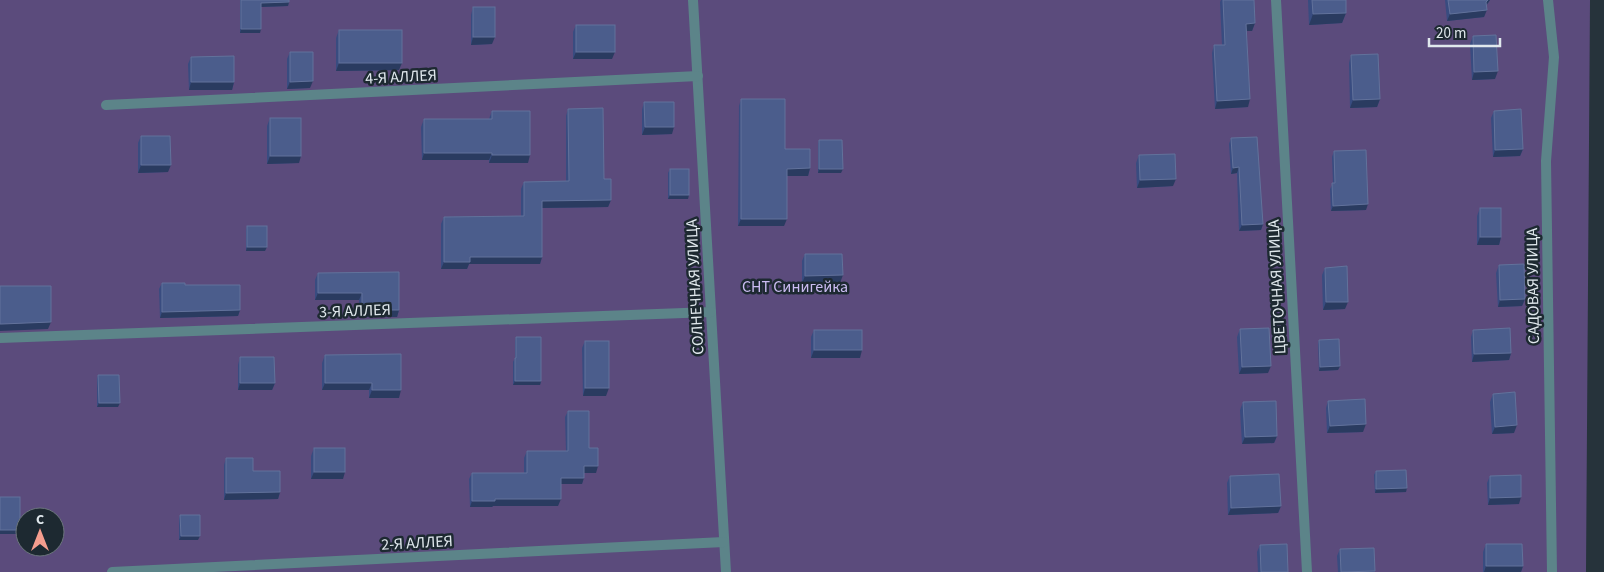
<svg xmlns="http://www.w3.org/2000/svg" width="1604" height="572" viewBox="0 0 1604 572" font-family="'Source Sans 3',sans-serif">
  <rect width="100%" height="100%" fill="#26333b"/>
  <path fill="#5b4b7c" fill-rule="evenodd" d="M0 0H1590L1586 572H0ZM25 517H55V547H25Z"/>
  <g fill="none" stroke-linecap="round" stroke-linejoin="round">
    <g stroke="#5c8489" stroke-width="10">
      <path d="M693 0 726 572"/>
      <path d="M1276 0 1307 572"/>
      <path d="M1548 0 1554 57 1546 161 1552 572"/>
      <path d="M106 105 698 76"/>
      <path d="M0 338 711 312"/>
      <path d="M112 572 724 542"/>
    </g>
  </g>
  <g fill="#394c80">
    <path d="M240 0H289L288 6 261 7 260 33H240Z"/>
    <path d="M1221 0H1254L1255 23 1252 31H1247L1248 107 1215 109 1212 53 1214 45H1222L1220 2Z"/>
    <path d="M1308 0H1346V13L1342 23 1309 25Z"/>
    <path d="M1445 0H1490L1486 6 1484 17 1447 21Z"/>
    <path d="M473 7 492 44 471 45V15Z"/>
    <path d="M576 25 612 59H573V32Z"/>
    <path d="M339 30 399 70 336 71V38Z"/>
    <path d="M1473 36 1495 79 1472 80 1470 44Z"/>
    <path d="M290 52 310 88 287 89V59Z"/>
    <path d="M1351 55 1380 99 1377 107 1350 108 1349 63Z"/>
    <path d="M191 57 234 82 232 90H189L188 64Z"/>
    <path d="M741 99 785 149 810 168 808 176H787L784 226H738L739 106Z"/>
    <path d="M644 102 672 134 642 135V110Z"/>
    <path d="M568 109 604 179 611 200 608 207 542 208V257L540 264H469L467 269H441V224L444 217 521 216V189L524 182 566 181V116Z"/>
    <path d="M492 111 528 163H489V160H422L421 127 424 119H489Z"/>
    <path d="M1494 111 1523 149 1520 156 1493 157 1491 118Z"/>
    <path d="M270 118 299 163 267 164V126Z"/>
    <path d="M141 136 168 172 138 173V143Z"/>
    <path d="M1231 138 1263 224 1261 230 1239 231 1237 173 1231 174 1229 144Z"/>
    <path d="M819 140 841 173H818V144Z"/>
    <path d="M1334 151 1366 210 1331 211 1330 189 1333 183 1332 157Z"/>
    <path d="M1139 155 1173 186 1137 188 1136 163Z"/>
    <path d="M670 169 688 199H668V173Z"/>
    <path d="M1480 208 1501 237 1499 245H1477V216Z"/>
    <path d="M247 226 265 251H246V230Z"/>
    <path d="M805 254 840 283H802V261Z"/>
    <path d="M1499 265 1525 299 1522 306 1498 307 1496 273Z"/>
    <path d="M1325 268 1345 309 1323 310 1322 275Z"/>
    <path d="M318 273 399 310 397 317H359V300H315V280Z"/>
    <path d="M162 283 240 310 238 316 160 318 159 289Z"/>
    <path d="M1240 329 1268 373 1239 374 1237 337Z"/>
    <path d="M814 330 860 358H811V337Z"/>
    <path d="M1473 330 1511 353 1509 360 1472 362 1471 337Z"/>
    <path d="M516 337 541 381 540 385H513V362L515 358V341Z"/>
    <path d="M1319 340 1340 366 1338 370 1319 371 1318 344Z"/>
    <path d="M585 341 606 396H583L582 348Z"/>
    <path d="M325 355 399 398H369V390H322V363Z"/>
    <path d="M240 357 275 383 272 390H238V365Z"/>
    <path d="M98 375 118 407H97V379Z"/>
    <path d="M1493 394 1514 433 1492 434 1490 402Z"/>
    <path d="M1328 401 1363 432 1327 433 1326 408Z"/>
    <path d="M1243 402 1277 436 1274 443 1242 444 1240 410Z"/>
    <path d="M568 411 589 448 596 473H584L582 484H561L558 506H493L492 507H470L469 479 472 473H524V458L527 451H566L565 417Z"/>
    <path d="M314 448 343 479H311V456Z"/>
    <path d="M226 458 253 471 280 492 278 499 224 500V465Z"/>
    <path d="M1376 471 1406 492 1375 493 1374 475Z"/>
    <path d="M1230 476 1281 506 1278 513 1228 515 1227 483Z"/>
    <path d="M1490 476 1519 504 1488 505 1487 483Z"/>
    <path d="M180 515 198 540H179V519Z"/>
    <path d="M1486 544 1523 566 1521 572H1483V552Z"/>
    <path d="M1260 545 1288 572H1258L1257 552Z"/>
    <path d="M1340 549 1375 571 1374 572H1338L1337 556Z"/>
  </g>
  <g fill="#2a3b60">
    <path d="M1488 0H1490L1483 10 1486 2Z"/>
    <path d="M289 2 288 6 260 7 261 3Z"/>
    <path d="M1487 10 1484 17 1447 21 1450 14Z"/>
    <path d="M1346 13 1342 23 1309 25 1313 14Z"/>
    <path d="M1255 23 1252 31H1243L1246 24Z"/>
    <path d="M241 29H261L260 33H240Z"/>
    <path d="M473 37H495L492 44 471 45Z"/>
    <path d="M576 52H615L612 59H573Z"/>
    <path d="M339 63H402L399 70 336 71Z"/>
    <path d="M1498 71 1495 79 1472 80 1474 72Z"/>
    <path d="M313 81 310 88 287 89 290 82Z"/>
    <path d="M191 82H234L232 90H189Z"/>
    <path d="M1250 99 1248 107 1215 109 1217 101Z"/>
    <path d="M1380 99 1377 107 1350 108 1353 100Z"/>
    <path d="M645 127H674L672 134 642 135Z"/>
    <path d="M1523 149 1520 156 1493 157 1495 150Z"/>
    <path d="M424 153H492L489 160H422Z"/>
    <path d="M492 155H530L528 163H489Z"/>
    <path d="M270 156H301L299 163 267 164Z"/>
    <path d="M141 165H171L168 172 138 173Z"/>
    <path d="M1239 167 1237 173 1231 174 1233 168Z"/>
    <path d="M810 168 808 176H784L787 169Z"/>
    <path d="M819 169H843L841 173H818Z"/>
    <path d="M1176 179 1173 186 1137 188 1140 180Z"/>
    <path d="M670 195H689L688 199H668Z"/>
    <path d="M611 200 608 207 540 208 542 201Z"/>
    <path d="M1368 204 1366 210 1331 211 1333 206Z"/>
    <path d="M741 219H787L784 226H738Z"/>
    <path d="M1263 224 1261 230 1239 231 1242 225Z"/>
    <path d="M1480 237H1501L1499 245H1477Z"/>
    <path d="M247 247H267L265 251H246Z"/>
    <path d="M470 257H542L540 264H469L467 269H441L444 262Z"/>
    <path d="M843 275 840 283H802L805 276Z"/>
    <path d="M318 293H362L359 300H315Z"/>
    <path d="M1525 299 1522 306 1498 307 1500 300Z"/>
    <path d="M1326 302H1348L1345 309 1323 310Z"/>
    <path d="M240 310 238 316 160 318 162 312Z"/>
    <path d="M362 310H399L397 317H359Z"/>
    <path d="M51 322 48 329 0 331V324H2Z"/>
    <path d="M814 350H862L860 358H811Z"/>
    <path d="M1511 353 1509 360 1472 362 1474 354Z"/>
    <path d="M1271 366 1268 373 1239 374 1242 367Z"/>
    <path d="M1340 366 1338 370 1319 371 1320 367Z"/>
    <path d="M515 381H541L540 385H513Z"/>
    <path d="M240 383H275L272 390H238Z"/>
    <path d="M325 383H372L369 390H322Z"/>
    <path d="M585 388H609L606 396H583Z"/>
    <path d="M372 390H401L399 398H369Z"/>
    <path d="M99 403H120L118 407H97Z"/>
    <path d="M1366 424 1363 432 1327 433 1330 426Z"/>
    <path d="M1517 425 1514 433 1492 434 1495 427Z"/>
    <path d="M1277 436 1274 443 1242 444 1245 437Z"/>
    <path d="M584 466H598L596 473H582Z"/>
    <path d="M314 472H345L343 479H311Z"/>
    <path d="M561 478H584L582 484H558Z"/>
    <path d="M1407 488 1406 492 1375 493 1376 489Z"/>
    <path d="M280 492 278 499 224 500 226 493Z"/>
    <path d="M1521 497 1519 504 1488 505 1490 498Z"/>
    <path d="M495 499H561L558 506H493L492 507H470L472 501Z"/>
    <path d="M1281 506 1278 513 1228 515 1231 508Z"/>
    <path d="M0 530H20L18 534H0Z"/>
    <path d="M181 536H200L198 540H179Z"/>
    <path d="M1486 566H1523L1521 572H1484Z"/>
  </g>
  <g fill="#4b5d8c" stroke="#62729b">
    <path d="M241 0H289V2L261 3V29H241Z"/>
    <path d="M1223 0H1254L1255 23 1246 24 1250 99 1217 101 1214 45H1225Z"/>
    <path d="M1312 0H1346V13L1313 14Z"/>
    <path d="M1448 0H1488L1486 2 1487 10 1450 14Z"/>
    <rect x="473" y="7" width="22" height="30"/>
    <rect x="576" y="25" width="39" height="27"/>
    <rect x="339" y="30" width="63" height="33"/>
    <path d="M1496 35 1498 71 1474 72 1473 36Z"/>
    <path d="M290 52H313V81L290 82Z"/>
    <path d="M1378 54 1380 99 1353 100 1351 55Z"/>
    <path d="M234 56V82H191V57Z"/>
    <path d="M741 99H785V149H810V168L787 169V219H741Z"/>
    <path d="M644 102H674V127H645Z"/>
    <path d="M603 108 604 179H611V200L542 201V257H470V262H444V217L524 216V182L569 181 568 109Z"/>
    <path d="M1521 109 1523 149 1495 150 1494 111Z"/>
    <path d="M492 111H530V155H492V153H424V119H492Z"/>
    <rect x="270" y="118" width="31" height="38"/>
    <path d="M141 136H170L171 165H141Z"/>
    <path d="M1257 137 1263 224 1242 225 1239 167 1233 168 1231 138Z"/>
    <path d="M819 140H842L843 169H819Z"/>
    <path d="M1366 150 1368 204 1333 206 1332 183H1335L1334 151Z"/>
    <path d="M1175 154 1176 179 1140 180 1139 155Z"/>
    <rect x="670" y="169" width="19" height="26"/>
    <rect x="1480" y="208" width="21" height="29"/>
    <rect x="247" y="226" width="20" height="21"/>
    <path d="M805 254H842L843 275 805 276Z"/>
    <path d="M1524 264 1525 299 1500 300 1499 265Z"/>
    <path d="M1347 266 1348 302H1326L1325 268Z"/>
    <path d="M399 272V310H362V293H318V273Z"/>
    <path d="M162 283H185V285H240V310L162 312Z"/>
    <path d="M0 286H51V322L2 324H0Z"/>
    <path d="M1269 328 1271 366 1242 367 1240 329Z"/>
    <path d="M1510 328 1511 353 1474 354 1473 330Z"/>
    <rect x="814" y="330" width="48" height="20"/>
    <path d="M516 337H541V381H515V358H516Z"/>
    <path d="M1339 339 1340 366 1320 367 1319 340Z"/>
    <rect x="585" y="341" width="24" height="47"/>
    <path d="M401 354V390H372V383H325V355Z"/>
    <path d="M240 357H274L275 383H240Z"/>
    <path d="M98 375H119L120 403H99Z"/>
    <path d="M1515 392 1517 425 1495 427 1493 394Z"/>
    <path d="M1365 399 1366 424 1330 426 1328 401Z"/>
    <path d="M1276 401 1277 436 1245 437 1243 402Z"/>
    <path d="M568 411H589V448H598V466H584V478H561V499H495V501H472V473H527V451H568Z"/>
    <rect x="314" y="448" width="31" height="24"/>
    <path d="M226 458H253V471H280V492L226 493Z"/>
    <path d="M1406 470 1407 488 1376 489V471Z"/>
    <path d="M1279 474 1281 506 1231 508 1230 476Z"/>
    <path d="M1521 475V497L1490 498V476Z"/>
    <rect x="0" y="497" width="20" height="33"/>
    <path d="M180 515H200V536H181Z"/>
    <path d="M1287 544 1288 572H1261L1260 545Z"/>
    <path d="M1486 544H1522L1523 566H1486Z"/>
    <path d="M1374 548 1375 571 1341 572 1340 549Z"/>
  </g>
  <g text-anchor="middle" stroke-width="5" stroke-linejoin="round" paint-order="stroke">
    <g font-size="16" fill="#e0e8ed" stroke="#1d2931">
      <text transform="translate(401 76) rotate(-3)" y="6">4-Я АЛЛЕЯ</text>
      <text transform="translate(1532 286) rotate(-91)" y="6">САДОВАЯ УЛИЦА</text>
      <text transform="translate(694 287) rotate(-93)" y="6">СОЛНЕЧНАЯ УЛИЦА</text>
      <text transform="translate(1276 287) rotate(-93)" y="6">ЦВЕТОЧНАЯ УЛИЦА</text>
      <text transform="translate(355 310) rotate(-2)" y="6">3-Я АЛЛЕЯ</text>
      <text transform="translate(417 542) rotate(-3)" y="6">2-Я АЛЛЕЯ</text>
    </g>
    <g font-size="16" fill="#cbbcf2" stroke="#1d2931">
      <text x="795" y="292">СНТ Синигейка</text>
    </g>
  </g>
  <g transform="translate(40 532)"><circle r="24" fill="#1d2931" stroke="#6b757c"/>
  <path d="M0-4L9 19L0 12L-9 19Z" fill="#f59d8e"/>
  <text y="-8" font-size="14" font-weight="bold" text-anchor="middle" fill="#e0e8ed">С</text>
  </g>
  <path d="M1429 38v8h71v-8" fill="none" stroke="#e0e8ed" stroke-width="2.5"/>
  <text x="1436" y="38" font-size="15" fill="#e0e8ed" stroke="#1d2931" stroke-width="4" paint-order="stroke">20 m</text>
</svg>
